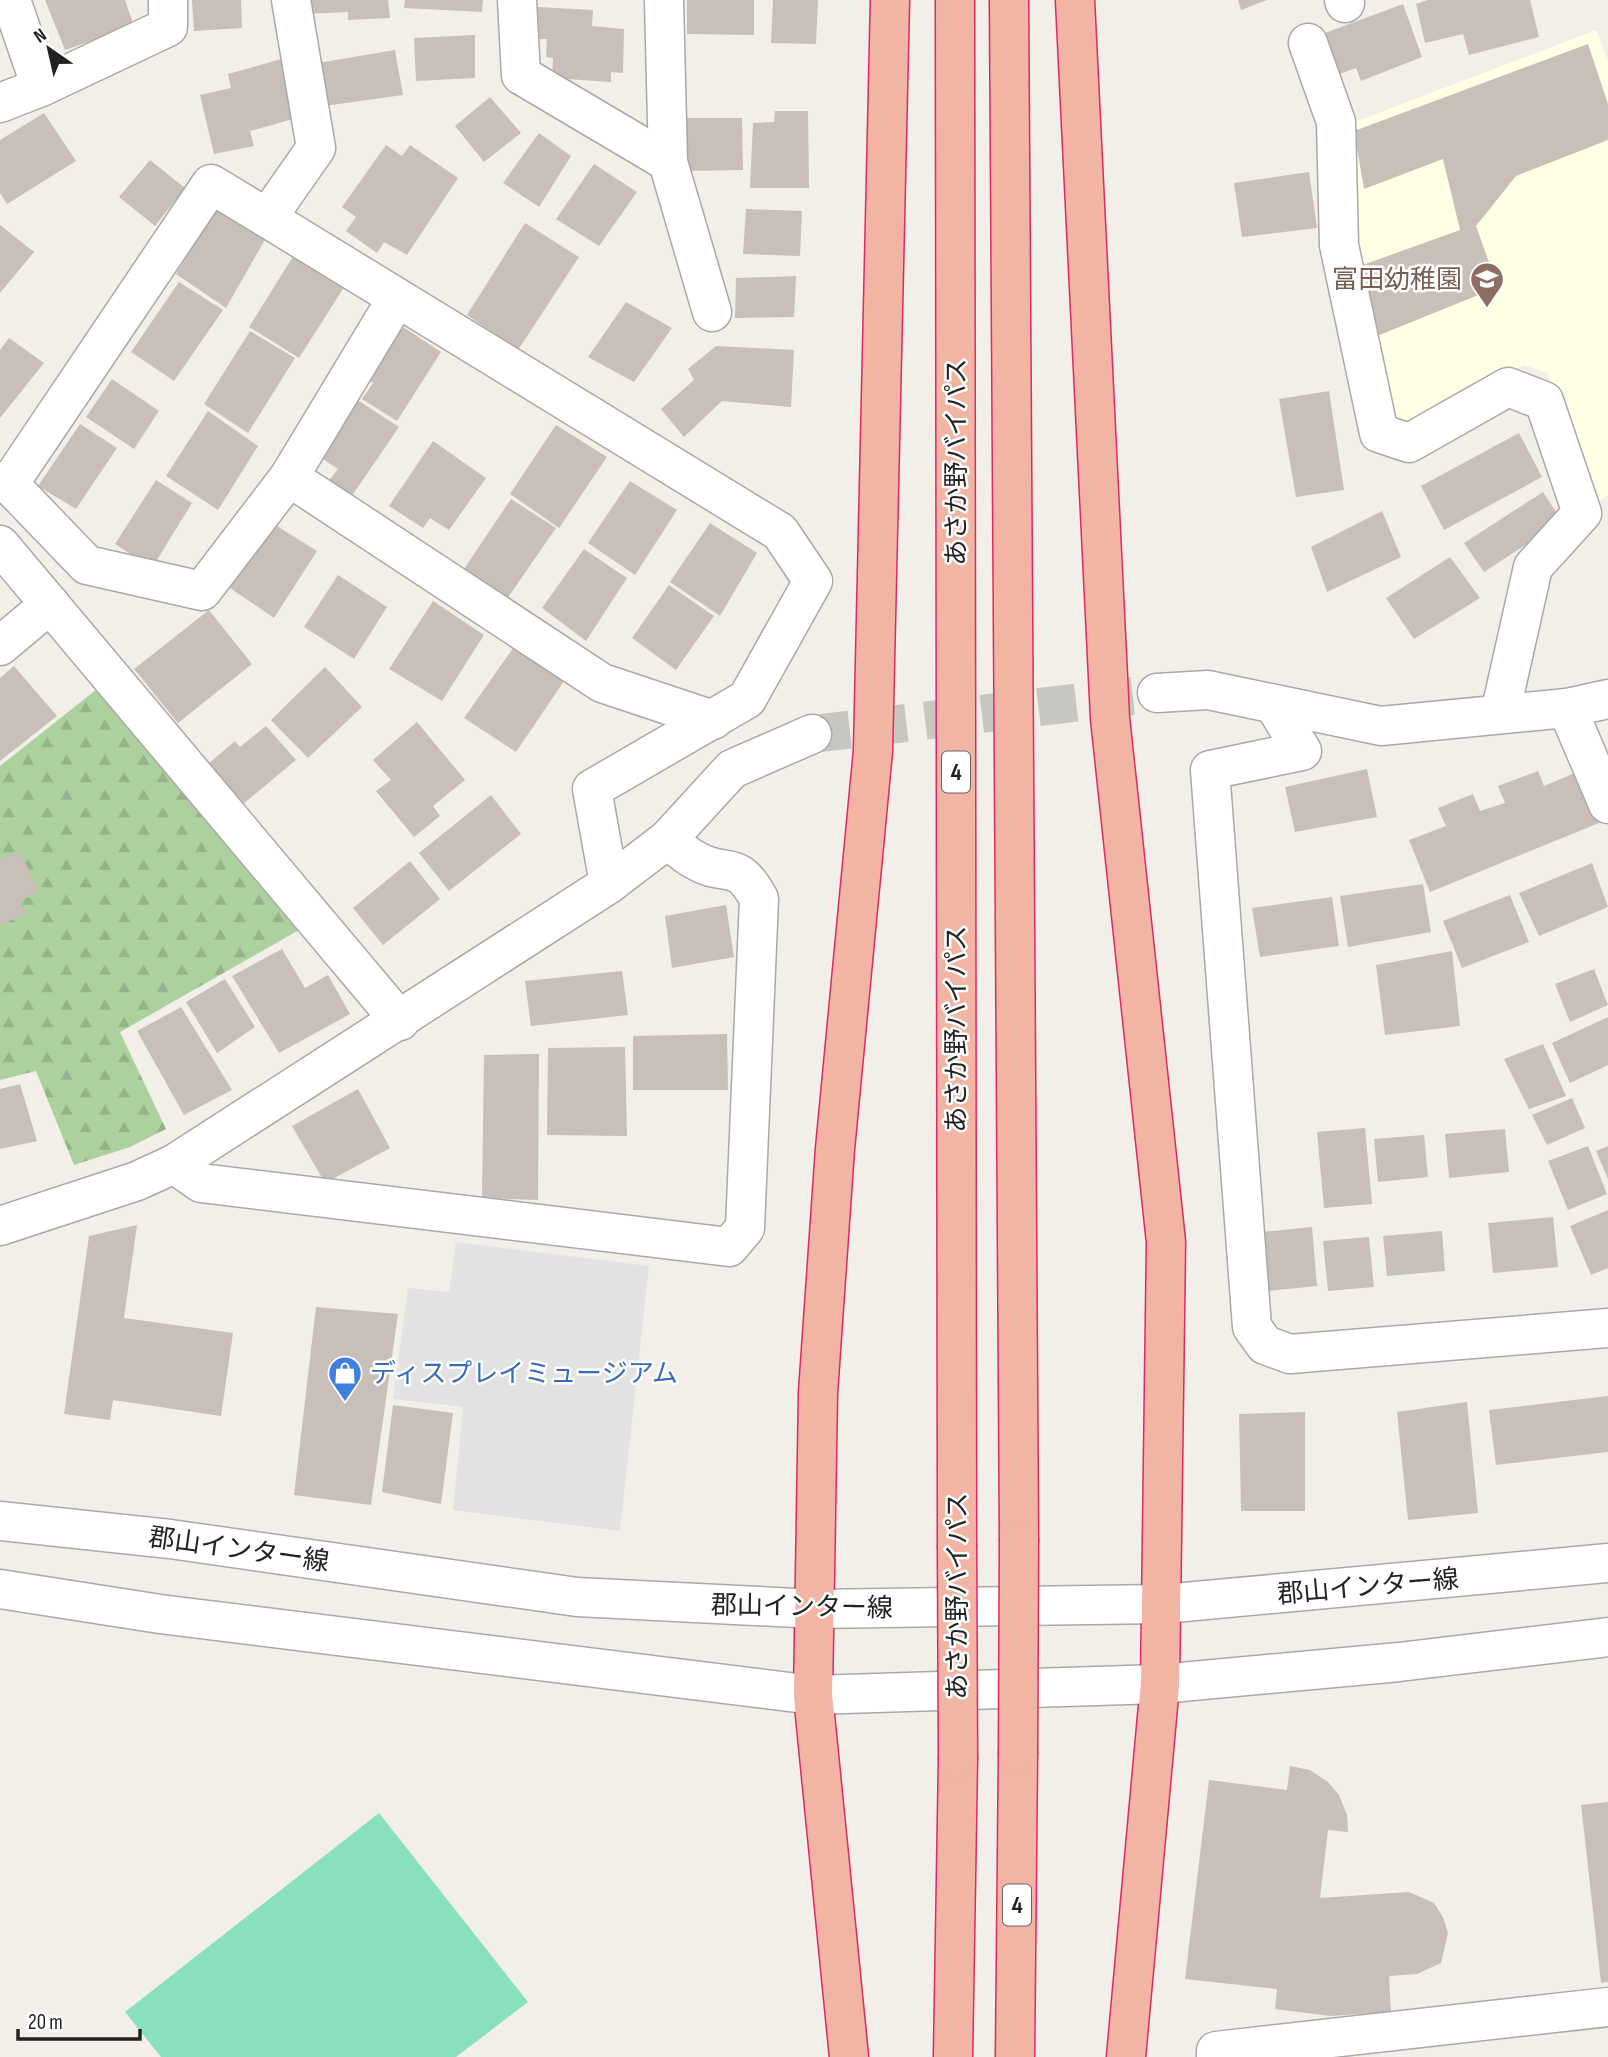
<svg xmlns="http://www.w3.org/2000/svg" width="1608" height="2057" viewBox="0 0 1608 2057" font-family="'Sofia Sans Condensed','Noto Sans JP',sans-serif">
  <defs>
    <pattern id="forest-firs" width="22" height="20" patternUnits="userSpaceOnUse" patternTransform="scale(1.75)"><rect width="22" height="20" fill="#add19e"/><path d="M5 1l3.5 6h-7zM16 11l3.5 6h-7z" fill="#95b388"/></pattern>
  </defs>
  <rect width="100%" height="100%" fill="#f2efe9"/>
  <path fill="#ffffe5" d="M1596 30 1608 61V495L1598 502 1547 373 1524 365 1406 427 1392 421 1352 253 1344 126Z"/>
  <path fill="url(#forest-firs)" d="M97 689 306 926 120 1032 166 1129 130 1147 74 1165 36 1071 0 1080V766Z"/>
  <path fill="#88e0be" d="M379 1813 528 2002 456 2057H161L125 2012Z"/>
  <path fill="#e2e2e2" d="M456 1242 649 1266 620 1531 453 1510 463 1407 393 1399 408 1288 449 1292Z"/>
  <g fill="#c7bfb8">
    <path d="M45 0H125L134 26 65 50Z"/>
    <path d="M192 0H241L242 28 194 31Z"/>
    <path d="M305 0H388L390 18 348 20V12L306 14Z"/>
    <path d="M405 0H483L482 12 404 8Z"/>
    <path d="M687 0H754V35L687 34Z"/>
    <path d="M773 0H818L816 44 771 43Z"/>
    <path d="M1238 0H1267L1241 10Z"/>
    <path d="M1428 0H1530L1539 37 1469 55 1463 34 1425 43 1416 4Z"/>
    <path d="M1403 4 1422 57 1361 81 1356 68 1331 77 1317 36Z"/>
    <path d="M537 7 593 10 592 26 624 29 623 73 611 72V82L552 78 553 58 546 57 547 39H537Z"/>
    <path d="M475 35V78L416 81 414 38Z"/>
    <path d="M1588 44 1608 104V140L1516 176 1476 226 1498 287 1377 336 1360 266 1460 230 1443 159 1364 189 1354 131Z"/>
    <path d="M395 50 403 95 324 106 318 63Z"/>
    <path d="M285 58 300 117 250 131 254 146 214 154 200 95 231 88 228 74Z"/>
    <path d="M490 97 521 133 484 162 455 126Z"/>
    <path d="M775 111H808L809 188H750L753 123 774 122Z"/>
    <path d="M44 113 76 161 7 204 0 193V140Z"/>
    <path d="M685 118H742L743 170 685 171Z"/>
    <path d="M539 133 571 156 539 207 503 183Z"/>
    <path d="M386 145 402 156 410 145 458 178 407 255 384 242 377 253 346 231 356 217 342 207Z"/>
    <path d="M150 160 185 188 155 226 119 197Z"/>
    <path d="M594 164 637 192 599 246 556 219Z"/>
    <path d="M1309 172 1317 228 1242 237 1234 183Z"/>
    <path d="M221 201 270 231 226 308 176 274Z"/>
    <path d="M746 209 802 211 800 256 743 254Z"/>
    <path d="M525 223 579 257 518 350 467 315Z"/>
    <path d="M0 225 34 252 0 293Z"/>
    <path d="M297 250 348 281 299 358 249 327Z"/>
    <path d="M796 276 794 317 735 318 736 278Z"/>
    <path d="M179 282 223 310 174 381 131 352Z"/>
    <path d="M626 302 672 328 634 382 588 357Z"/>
    <path d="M397 323 441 352 397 421 362 399 373 383 363 376Z"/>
    <path d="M250 331 295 358 248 433 204 404Z"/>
    <path d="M9 338 44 363 0 418V350Z"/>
    <path d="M716 346 794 350 791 407 722 401 684 437 661 409 694 380 688 369Z"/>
    <path d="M112 379 159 411 134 449 86 417Z"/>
    <path d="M1329 391 1344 490 1296 497 1279 399Z"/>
    <path d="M356 399 399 427 349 500 326 484 338 469 317 455Z"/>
    <path d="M208 411 258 446 218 510 166 476Z"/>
    <path d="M80 424 117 448 76 509 38 486Z"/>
    <path d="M556 425 607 457 559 528 510 494Z"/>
    <path d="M1519 433 1542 477 1444 530 1421 486Z"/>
    <path d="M433 441 486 478 449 530 430 518 423 528 389 506Z"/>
    <path d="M156 480 192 503 152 568 115 544Z"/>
    <path d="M630 481 677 510 635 575 588 543Z"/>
    <path d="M1543 492 1562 521 1484 572 1464 543Z"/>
    <path d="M511 499 556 528 507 599 464 569Z"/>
    <path d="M1382 511 1401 557 1327 592 1311 547Z"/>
    <path d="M272 523 317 551 274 618 230 588Z"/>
    <path d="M710 523 757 553 720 616 670 582Z"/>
    <path d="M584 549 627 578 586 641 542 608Z"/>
    <path d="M1450 557 1480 598 1414 639 1386 598Z"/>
    <path d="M338 575 387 607 354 659 304 627Z"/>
    <path d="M669 585 714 616 676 670 632 638Z"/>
    <path d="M433 601 484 635 442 701 389 669Z"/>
    <path d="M209 610 252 664 178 723 134 669Z"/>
    <path d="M516 644 566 678 516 752 464 718Z"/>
    <path d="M14 666 57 716 0 761V678Z"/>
    <path d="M325 667 362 707 308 758 271 720Z"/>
    <path d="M417 722 465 780 433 806 440 816 414 837 376 791 391 780 373 760Z"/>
    <path d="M266 726 296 760 242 805 208 764 235 741 240 747Z"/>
    <path d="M1367 769 1377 817 1295 832 1285 787Z"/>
    <path d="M1538 771 1544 786 1577 772 1599 823 1430 892 1409 840 1446 826 1438 808 1473 794 1480 811 1505 803 1498 786Z"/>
    <path d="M491 795 521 834 449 891 419 853Z"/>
    <path d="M20 851 39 892 20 901 26 914 0 925V860Z"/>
    <path d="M410 861 440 899 383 945 353 908Z"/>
    <path d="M1592 863 1608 907 1539 936 1519 893Z"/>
    <path d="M1423 884 1431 932 1348 947 1340 896Z"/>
    <path d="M1510 895 1529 942 1462 968 1443 921Z"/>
    <path d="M1332 897 1339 946 1260 957 1252 908Z"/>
    <path d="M726 905 734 957 672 968 665 916Z"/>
    <path d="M282 949 305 988 328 975 350 1014 279 1053 232 976Z"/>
    <path d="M1452 951 1460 1026 1385 1035 1376 965Z"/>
    <path d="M1594 969 1608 1005 1570 1022 1555 984Z"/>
    <path d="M622 971 628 1015 531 1026 525 981Z"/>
    <path d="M225 979 255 1027 217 1053 186 1002Z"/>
    <path d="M181 1007 232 1090 184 1115 137 1031Z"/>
    <path d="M1608 1017V1065L1570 1083 1552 1043Z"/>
    <path d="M727 1034 728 1090H633V1036Z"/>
    <path d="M1543 1044 1566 1096 1529 1109 1504 1059Z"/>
    <path d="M625 1047 627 1136 547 1135 548 1048Z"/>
    <path d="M539 1054 538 1200 482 1198 484 1055Z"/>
    <path d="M20 1084 37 1141 0 1149V1089Z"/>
    <path d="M358 1089 390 1148 325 1183 292 1126Z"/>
    <path d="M1572 1098 1585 1128 1547 1145 1532 1115Z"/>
    <path d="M1365 1128 1372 1204 1324 1208 1317 1132Z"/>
    <path d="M1505 1129 1509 1172 1449 1178 1445 1134Z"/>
    <path d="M1424 1135 1428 1177 1378 1182 1374 1139Z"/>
    <path d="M1588 1146 1607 1194 1568 1210 1548 1161Z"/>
    <path d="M1608 1146V1179L1596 1151Z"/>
    <path d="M1608 1210V1268L1591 1275 1570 1226Z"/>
    <path d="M1553 1217 1558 1267 1493 1273 1488 1223Z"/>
    <path d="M137 1225 124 1318 233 1333 221 1416 113 1400 110 1420 64 1414 89 1236Z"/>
    <path d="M1312 1227 1317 1286 1267 1291 1262 1232Z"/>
    <path d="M1442 1231 1445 1271 1387 1276 1383 1236Z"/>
    <path d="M1369 1237 1374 1287 1328 1291 1323 1241Z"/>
    <path d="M316 1307 398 1314 371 1505 294 1495Z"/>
    <path d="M1608 1396V1452L1496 1465 1489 1410Z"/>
    <path d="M1467 1402 1478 1513 1408 1520 1397 1412Z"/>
    <path d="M393 1405 453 1413 441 1504 382 1492Z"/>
    <path d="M1305 1412V1511H1241L1239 1414Z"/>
    <path d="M1290 1766 1310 1770 1328 1782 1339 1795 1347 1815 1348 1832 1328 1830 1320 1898 1409 1892 1434 1903 1443 1917 1448 1933 1441 1963 1417 1974 1389 1976 1391 2012 1330 2016 1275 2009 1277 1989 1185 1979 1209 1780 1287 1790Z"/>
    <path d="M1608 1802V1982L1601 1983 1581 1805Z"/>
  </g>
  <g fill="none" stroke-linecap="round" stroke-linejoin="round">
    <path stroke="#c8c6c1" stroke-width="38" stroke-dasharray="38 19" stroke-linecap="butt" d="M812 734 1157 693"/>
    <g stroke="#a9a9a9" stroke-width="41">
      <g id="minor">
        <path d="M11 0 41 87"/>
        <path d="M517 0 521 75 668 162"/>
        <path d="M664 0 668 162 712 312"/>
        <path d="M1344 0 1345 3"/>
        <path d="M1308 43 1336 122 1339 245 1379 433 1409 443 1508 387 1544 401 1582 513 1533 567 1500 714"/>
        <path d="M0 103 41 87 168 27V0"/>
        <path d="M267 218 316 148 291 0"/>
        <path d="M397 298 289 477 202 591 87 565 9 484 211 184 267 218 780 532 813 581 747 699 592 789 609 884"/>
        <path d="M289 477 602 683 713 720"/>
        <path d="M0 545 400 1021"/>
        <path d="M0 646 50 604"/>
        <path d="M1275 706 1302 751 1210 770 1252 1327 1265 1345 1290 1354 1608 1328"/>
        <path d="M1567 708 1608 804"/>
        <path d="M174 1164 201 1183 729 1247 745 1228 759 899C736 856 726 879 695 860 685 855 676 846 668 839"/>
        <path d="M1216 2057V2051L1608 2007"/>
      </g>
    </g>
    <g stroke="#a9a9a9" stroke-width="41">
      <g id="tertiary">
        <path d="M1157 693 1208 690 1381 726 1567 708 1608 699"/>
        <path d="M0 1226 137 1181 174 1164 609 884 668 839 732 769 812 734"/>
        <path d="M0 1521 170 1539 577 1597 816 1609 1163 1604 1608 1563"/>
        <path d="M0 1589 160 1614 813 1695 1160 1684 1399 1662 1608 1637"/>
      </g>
    </g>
    <g stroke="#dc2a67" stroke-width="41">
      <g id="trunk">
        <path d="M955 0 957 1545"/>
        <path d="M1009 0 1019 1539"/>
        <path d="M1075 0 1110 718 1166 1242 1160 1684 1126 2057"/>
        <path d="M849 2057 813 1695 818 1393 835 1149 873 751 890 0"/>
        <path d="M953 2057 958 1759"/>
        <path d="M1015 2057 1018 1754"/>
      </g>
    </g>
    <use href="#minor" stroke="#fff" stroke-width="38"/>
    <use href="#tertiary" stroke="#fff" stroke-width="38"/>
    <use href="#trunk" stroke="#f2b4a3" stroke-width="38"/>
    <g stroke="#dc2a67" stroke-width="41" stroke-linecap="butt">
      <g id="trunk-bridge">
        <path d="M957 1545 958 1759"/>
        <path d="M1018 1754 1019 1539"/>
      </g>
    </g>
    <use href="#trunk-bridge" stroke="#f2b4a3" stroke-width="38"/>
  </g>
  <defs>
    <g id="school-pin" transform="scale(1.75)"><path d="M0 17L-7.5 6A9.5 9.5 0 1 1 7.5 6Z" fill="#8d6e63" stroke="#fff"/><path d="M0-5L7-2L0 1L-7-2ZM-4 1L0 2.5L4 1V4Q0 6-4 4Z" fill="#fff"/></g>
    <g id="shop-pin" transform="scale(1.75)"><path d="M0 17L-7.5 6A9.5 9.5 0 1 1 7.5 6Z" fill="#3f7fe0" stroke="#fff"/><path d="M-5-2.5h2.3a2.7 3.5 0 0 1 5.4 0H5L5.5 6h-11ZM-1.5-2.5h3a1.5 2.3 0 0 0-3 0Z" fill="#fff"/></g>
  </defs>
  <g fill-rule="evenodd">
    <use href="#school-pin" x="1487" y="279"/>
    <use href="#shop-pin" x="345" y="1373"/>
  </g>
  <g text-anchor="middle" stroke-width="5" stroke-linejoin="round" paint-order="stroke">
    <g fill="#fff" stroke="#646464" stroke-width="2">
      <rect x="942" y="751.5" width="28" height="41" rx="5"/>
      <rect x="1003" y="1884.5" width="28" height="41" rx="5"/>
    </g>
    <g font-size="24" font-weight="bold" fill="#222">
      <text x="956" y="780">4</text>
      <text x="1017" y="1913">4</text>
    </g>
    <g font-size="26" fill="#785e54" stroke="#fff" text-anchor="end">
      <text x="1462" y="288">富田幼稚園</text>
    </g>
    <g font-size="26" fill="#222" stroke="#fff">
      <text transform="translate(956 462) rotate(-90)" y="9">あさか野バイパス</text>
      <text transform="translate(956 1029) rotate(-90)" y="9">あさか野バイパス</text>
      <text transform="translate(239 1549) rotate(8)" y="9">郡山インター線</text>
      <text transform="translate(1368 1586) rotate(-5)" y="9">郡山インター線</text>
      <text transform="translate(957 1596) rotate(-90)" y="9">あさか野バイパス</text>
      <text transform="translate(802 1606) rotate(1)" y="9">郡山インター線</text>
    </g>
    <g font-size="26" fill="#366cbe" stroke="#fff" text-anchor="start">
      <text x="370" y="1382">ディスプレイミュージアム</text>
    </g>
  </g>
  <g transform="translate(49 49) rotate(326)" stroke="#ffffff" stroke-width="5" paint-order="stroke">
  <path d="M0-5L12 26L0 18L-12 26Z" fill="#222222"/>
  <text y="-10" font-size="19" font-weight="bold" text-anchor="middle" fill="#222222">N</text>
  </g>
  <path d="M18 2029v10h122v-10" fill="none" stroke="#222222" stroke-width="3.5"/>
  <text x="28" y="2029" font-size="21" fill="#222222" stroke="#ffffff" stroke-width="5" paint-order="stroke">20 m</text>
</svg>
